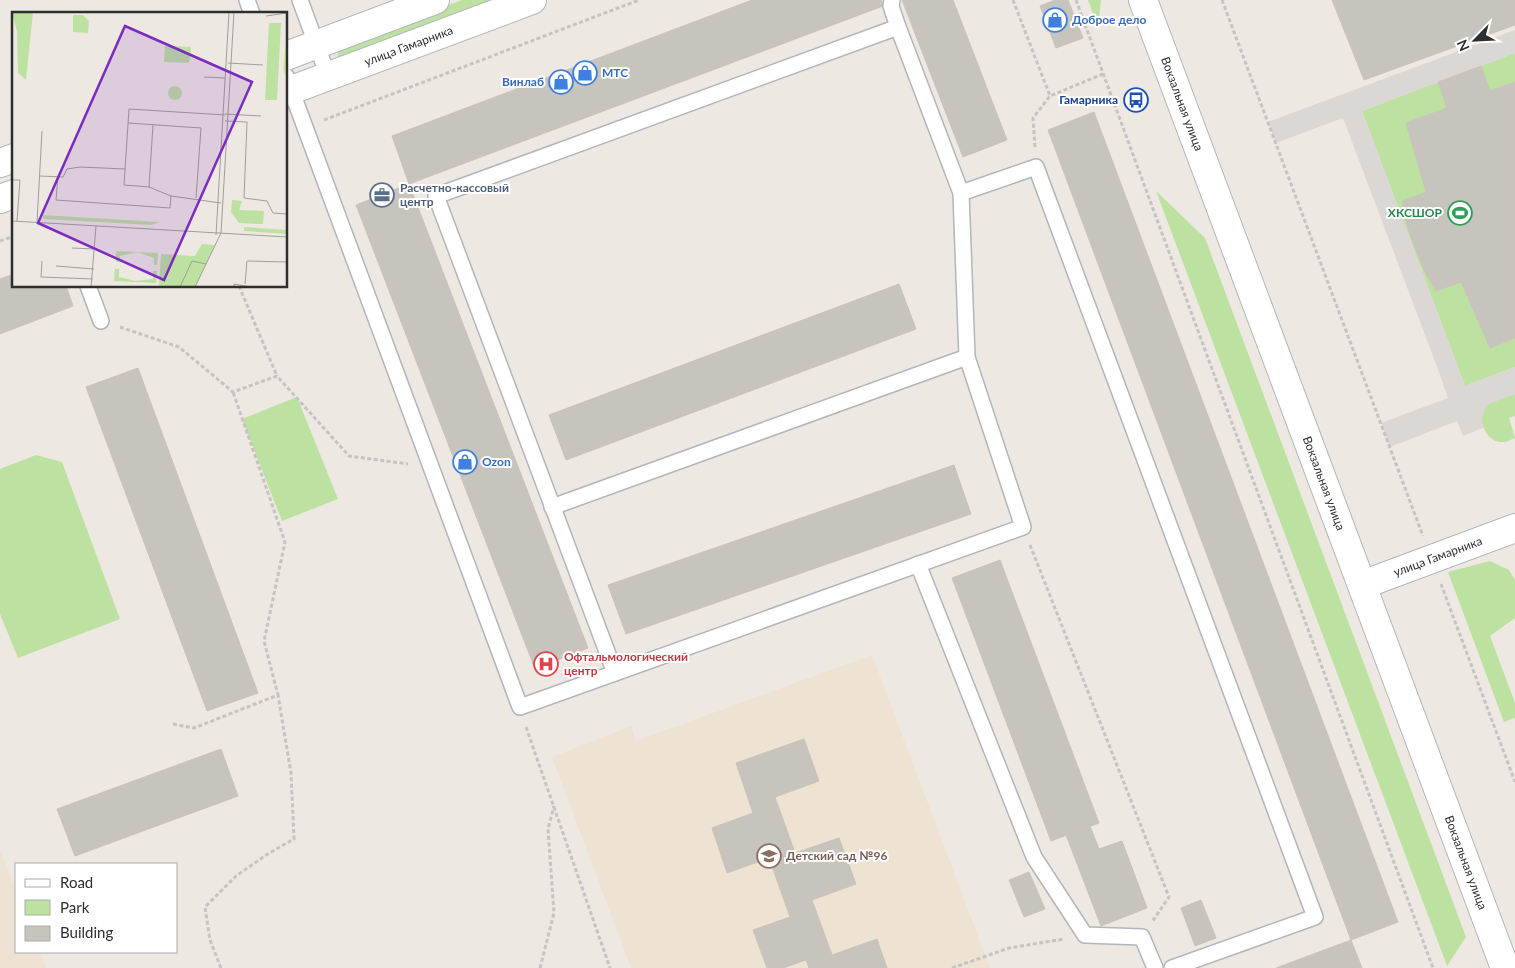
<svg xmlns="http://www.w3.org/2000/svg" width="1515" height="968" viewBox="0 0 1515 968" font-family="Lato,sans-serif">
  <rect width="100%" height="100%" fill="#eee8e2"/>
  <g fill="#eee3d2">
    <path d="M872 655 990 968H631L552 757 631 726 636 741Z"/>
    <path d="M0 850 16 892V952H40L46 968H0Z"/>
  </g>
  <g fill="#bde1a1">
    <path d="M462 0H504L342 59 338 57V48L342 45Z"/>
    <path d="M1088 0H1101L1098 27Z"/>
    <path d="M1515 53V82L1490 91 1481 66Z"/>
    <path d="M1438 82 1447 108 1406 123 1426 192 1402 201C1409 233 1420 262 1436 291L1461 282 1490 348 1515 338V367L1465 386 1362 111Z"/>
    <path d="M1156 191 1205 238 1466 937 1447 966Z"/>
    <path d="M1515 394V416L1509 418 1515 438C1512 439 1507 442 1504 442 1485 444 1474 415 1489 404 1495 399 1507 397 1515 394Z"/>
    <path d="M297 397 338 499 282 521 242 419Z"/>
    <path d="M36 455 62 462 120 619 18 658 0 614V469Z"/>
    <path d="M1490 561 1509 570 1515 580V618L1490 636 1515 703V718L1504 722 1448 572Z"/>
  </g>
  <path fill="#dbd7d4" d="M1515 30V53L1362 111 1465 386 1515 367V394L1489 404 1484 411 1482 419 1483 428 1463 436 1457 421 1390 447 1381 423 1448 398 1439 372 1343 118 1276 143 1268 122Z"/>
  <g fill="#c7c3bd" stroke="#cac3bb">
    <path d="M752 0H881L883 6 409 184 392 136Z"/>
    <path d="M902 0H953L1007 140 963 157Z"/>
    <path d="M1055 0H1068L1083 38 1056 48 1040 6Z"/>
    <path d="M1332 0H1515V25L1364 80Z"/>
    <path d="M1481 66 1490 91 1515 82V338L1490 348 1461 282 1436 291 1424 270 1415 248 1407 225 1402 201 1426 192 1406 123 1447 108 1438 82Z"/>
    <path d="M1094 112 1398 922 1351 940 1048 130Z"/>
    <path d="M409 184 588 648 535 669 356 205Z"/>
    <path d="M14 274V286H66L73 306 0 334V279Z"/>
    <path d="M899 284 916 329 566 460 549 415Z"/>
    <path d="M138 368 258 693 207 711 86 387Z"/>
    <path d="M954 465 971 514 626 634 608 585Z"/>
    <path d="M1000 560 1099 823 1051 841 952 578Z"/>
    <path d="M804 739 819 781 775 797 795 853 839 838 856 884 812 900 832 955 877 939 887 968H809L806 960 783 968H767L753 930 790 917 769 858 727 873 712 828 753 813 736 763Z"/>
    <path d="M221 749 238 796 75 856 57 809Z"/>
    <path d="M1090 826 1099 849 1122 841 1147 908 1101 926 1066 835Z"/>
    <path d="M1029 872 1045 909 1024 917 1009 880Z"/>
    <path d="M1201 900 1216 938 1195 946 1181 908Z"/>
    <path d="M1351 940 1362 968H1276Z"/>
  </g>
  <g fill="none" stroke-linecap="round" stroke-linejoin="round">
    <g stroke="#b2b5bd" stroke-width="18">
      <g id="service">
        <path d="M247 0 252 14"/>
        <path d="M300 0 328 76"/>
        <path d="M892 0 891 6 898 27 961 193 1036 167 1315 917 1172 968"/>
        <path d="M286 76 520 707 1023 527 967 357"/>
        <path d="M88 286 101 321"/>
        <path d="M552 507 967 357 961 193"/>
        <path d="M918 564 1034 857 1085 935 1142 937 1155 968"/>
        <path d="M615 673 436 196 898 27"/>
      </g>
    </g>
    <g stroke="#b2b5bd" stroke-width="30">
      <g id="minor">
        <path id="s1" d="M1362 585 1515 528"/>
      </g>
    </g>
    <g stroke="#b2b5bd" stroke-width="30">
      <g id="tertiary">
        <path d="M286 56 435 0"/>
        <path id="s2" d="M286 92 532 0"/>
        <path d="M0 163 14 158"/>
        <path d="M0 199 14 194"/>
      </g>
    </g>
    <g stroke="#b2b5bd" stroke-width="30">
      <g id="secondary">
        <path id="s3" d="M1143 0 1505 968"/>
      </g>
    </g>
    <g stroke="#c4c4c4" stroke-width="3" stroke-dasharray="4 2.5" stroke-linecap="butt">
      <path d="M1013 0 1050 96"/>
      <path d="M1076 0 1433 968"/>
      <path d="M1222 0 1423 536"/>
      <path d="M324 120 639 0"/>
      <path d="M1035 147 1033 118 1050 96 1103 74"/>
      <path d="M0 241 14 236"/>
      <path d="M239 286 277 376"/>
      <path d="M120 327 179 347 233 392 277 376 349 456 408 464"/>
      <path d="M1030 545 1169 897 1152 922"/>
      <path d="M1441 584 1515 782"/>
      <path d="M173 724 194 728 278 695 264 641 285 542 233 392"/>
      <path d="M526 727 610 968"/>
      <path d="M221 968 210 940 205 907 236 876 266 855 294 839 291 773 278 695"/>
      <path d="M540 968 554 913 548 829 554 806"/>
      <path d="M952 968 1009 948 1064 939"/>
    </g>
    <use href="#service" stroke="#fff" stroke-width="15"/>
    <use href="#minor" stroke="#fff" stroke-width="28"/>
    <use href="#tertiary" stroke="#fff" stroke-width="28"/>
    <use href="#secondary" stroke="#fff" stroke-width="28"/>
  </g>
  <defs>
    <g id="shop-ring" transform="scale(1.25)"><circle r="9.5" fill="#fff" stroke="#3f7fe0" stroke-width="1.5"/><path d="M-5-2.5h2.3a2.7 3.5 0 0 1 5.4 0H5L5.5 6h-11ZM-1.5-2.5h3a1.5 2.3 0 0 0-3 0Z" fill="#3f7fe0"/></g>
    <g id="bus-ring" transform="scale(1.25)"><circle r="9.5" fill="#fff" stroke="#1a4fb4" stroke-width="1.5"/><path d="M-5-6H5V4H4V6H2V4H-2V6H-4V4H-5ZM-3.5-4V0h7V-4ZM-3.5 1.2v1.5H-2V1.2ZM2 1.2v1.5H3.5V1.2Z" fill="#1a4fb4"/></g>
    <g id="office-ring" transform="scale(1.25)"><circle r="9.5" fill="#fff" stroke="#5c6f8a" stroke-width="1.5"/><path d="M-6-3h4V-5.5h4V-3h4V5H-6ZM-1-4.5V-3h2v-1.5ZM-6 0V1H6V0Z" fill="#5c6f8a"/></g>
    <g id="stadium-ring" transform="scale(1.25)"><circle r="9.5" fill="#fff" stroke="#2e9e5b" stroke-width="1.5"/><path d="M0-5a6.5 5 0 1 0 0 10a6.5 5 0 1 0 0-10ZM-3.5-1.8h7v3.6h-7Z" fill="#2e9e5b"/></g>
    <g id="hospital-ring" transform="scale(1.25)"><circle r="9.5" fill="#fff" stroke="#e0444e" stroke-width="1.5"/><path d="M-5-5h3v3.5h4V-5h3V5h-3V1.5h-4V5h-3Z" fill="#e0444e"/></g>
    <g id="school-ring" transform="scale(1.25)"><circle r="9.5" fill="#fff" stroke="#8d6e63" stroke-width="1.5"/><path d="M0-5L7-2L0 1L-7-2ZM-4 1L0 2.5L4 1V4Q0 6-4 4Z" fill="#8d6e63"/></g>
  </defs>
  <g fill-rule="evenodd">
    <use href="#shop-ring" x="1055" y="20"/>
    <use href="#shop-ring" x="585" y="73"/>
    <use href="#shop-ring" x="561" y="82"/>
    <use href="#bus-ring" x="1136" y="100"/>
    <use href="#office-ring" x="382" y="195"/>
    <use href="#stadium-ring" x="1460" y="213"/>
    <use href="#shop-ring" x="465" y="462"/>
    <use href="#hospital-ring" x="546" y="664"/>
    <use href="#school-ring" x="769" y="856"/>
  </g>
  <g text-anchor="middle" stroke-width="4" stroke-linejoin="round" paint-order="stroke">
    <g font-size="12" font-weight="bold" fill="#366cbe" stroke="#fff" text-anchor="start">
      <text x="1072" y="24">Доброе дело</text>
      <text x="602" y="77">МТС</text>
      <text x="544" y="86" text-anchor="end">Винлаб</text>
      <text x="482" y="466">Ozon</text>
    </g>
    <g font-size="12" fill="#2e2e2e" stroke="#fff">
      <text dy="4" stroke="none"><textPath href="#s2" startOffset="131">улица Гамарника</textPath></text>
      <text dy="4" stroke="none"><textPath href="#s3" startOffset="111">Вокзальная улица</textPath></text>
      <text dy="4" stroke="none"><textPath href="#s3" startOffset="516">Вокзальная улица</textPath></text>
      <text dy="4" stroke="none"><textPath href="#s1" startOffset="81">улица Гамарника</textPath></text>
      <text dy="4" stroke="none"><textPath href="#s3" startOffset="921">Вокзальная улица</textPath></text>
    </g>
    <g font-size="12" font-weight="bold" fill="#164399" stroke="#fff" text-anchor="end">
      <text x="1118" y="104">Гамарника</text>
    </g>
    <g font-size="12" font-weight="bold" fill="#4e5e75" stroke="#fff" text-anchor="start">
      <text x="400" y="192">Расчетно-кассовый<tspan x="400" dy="14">центр</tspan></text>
    </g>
    <g font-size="12" font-weight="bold" fill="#27864d" stroke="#fff" text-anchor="end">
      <text x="1442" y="217">ХКСШОР</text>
    </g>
    <g font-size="12" font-weight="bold" fill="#be3a42" stroke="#fff" text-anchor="start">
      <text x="564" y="661">Офтальмологический<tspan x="564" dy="14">центр</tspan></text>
    </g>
    <g font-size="12" font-weight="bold" fill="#785e54" stroke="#fff" text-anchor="start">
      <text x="786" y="860">Детский сад №96</text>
    </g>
  </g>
  <g transform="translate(12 12)">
    <rect width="275" height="275" fill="#eee8e2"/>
    <path d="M0 0H21L14 68 6 61 5 19ZM61 3H71L77 9 76 21 61 20ZM257 11H269L265 88H253ZM153 34 179 35 178 48 176 51 152 50ZM156 81a7 7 0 1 1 14 0a7 7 0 1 1-14 0ZM220 188 230 189 227 198 252 199 251 212 227 211 219 200ZM30 203 148 210 139 213 32 207ZM232 215 275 218V222L232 219ZM190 232 203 233 183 275H147L149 242 183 244ZM104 239 146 241 145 253H142V246L125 240 108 244 107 250H104ZM103 257H107V265L123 269 141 267V259H145L144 271 102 269Z" fill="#bde1a1"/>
    <path d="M275 18V67L271 58Z" fill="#cfe89e"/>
    <path fill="none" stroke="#a19e9a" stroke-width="1" d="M254 4 275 1M216 51 251 53M192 65 213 66M213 102 249 104M213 109 235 110 232 186 255 189 261 201 275 202M116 111 189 116 184 186M141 113 137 175 159 184M28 164 51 165 55 157 68 155 113 157M46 164 44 188 158 196 159 184 209 191M0 168H8L5 209M137 175 112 173 117 97 213 103M0 209 275 225M25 210 30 119M204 223 217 0M60 236 83 237M30 249 29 265 81 267M44 254 82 257M233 272 235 249 275 250M79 275 84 214M168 275 180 249 194 252M183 275 209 221 222 0M222 275V272L239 275"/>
    <path fill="#7b2cbf" fill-opacity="0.15" stroke="#7b2cbf" stroke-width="2.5" d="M113 14 240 70 152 268 26 211Z"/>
    <rect width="275" height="275" fill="none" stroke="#2e2e2e" stroke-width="2.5"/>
  </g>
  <rect x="15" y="863" width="162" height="90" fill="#ffffff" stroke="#ababab"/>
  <rect x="25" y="879" width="25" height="8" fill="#ffffff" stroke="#ababab"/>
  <text x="60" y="888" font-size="15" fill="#2e2e2e">Road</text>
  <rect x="25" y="900" width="25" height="15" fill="#bde1a1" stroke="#ababab"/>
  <text x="60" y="913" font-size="15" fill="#2e2e2e">Park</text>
  <rect x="25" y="926" width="25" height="15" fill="#c7c3bd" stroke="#ababab"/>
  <text x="60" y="938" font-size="15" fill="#2e2e2e">Building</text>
  <g transform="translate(1475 40) rotate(246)" stroke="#ffffff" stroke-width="4" paint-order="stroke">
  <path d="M0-4L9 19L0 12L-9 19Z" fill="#2e2e2e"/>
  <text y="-8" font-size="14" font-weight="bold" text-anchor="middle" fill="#2e2e2e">N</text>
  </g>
</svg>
